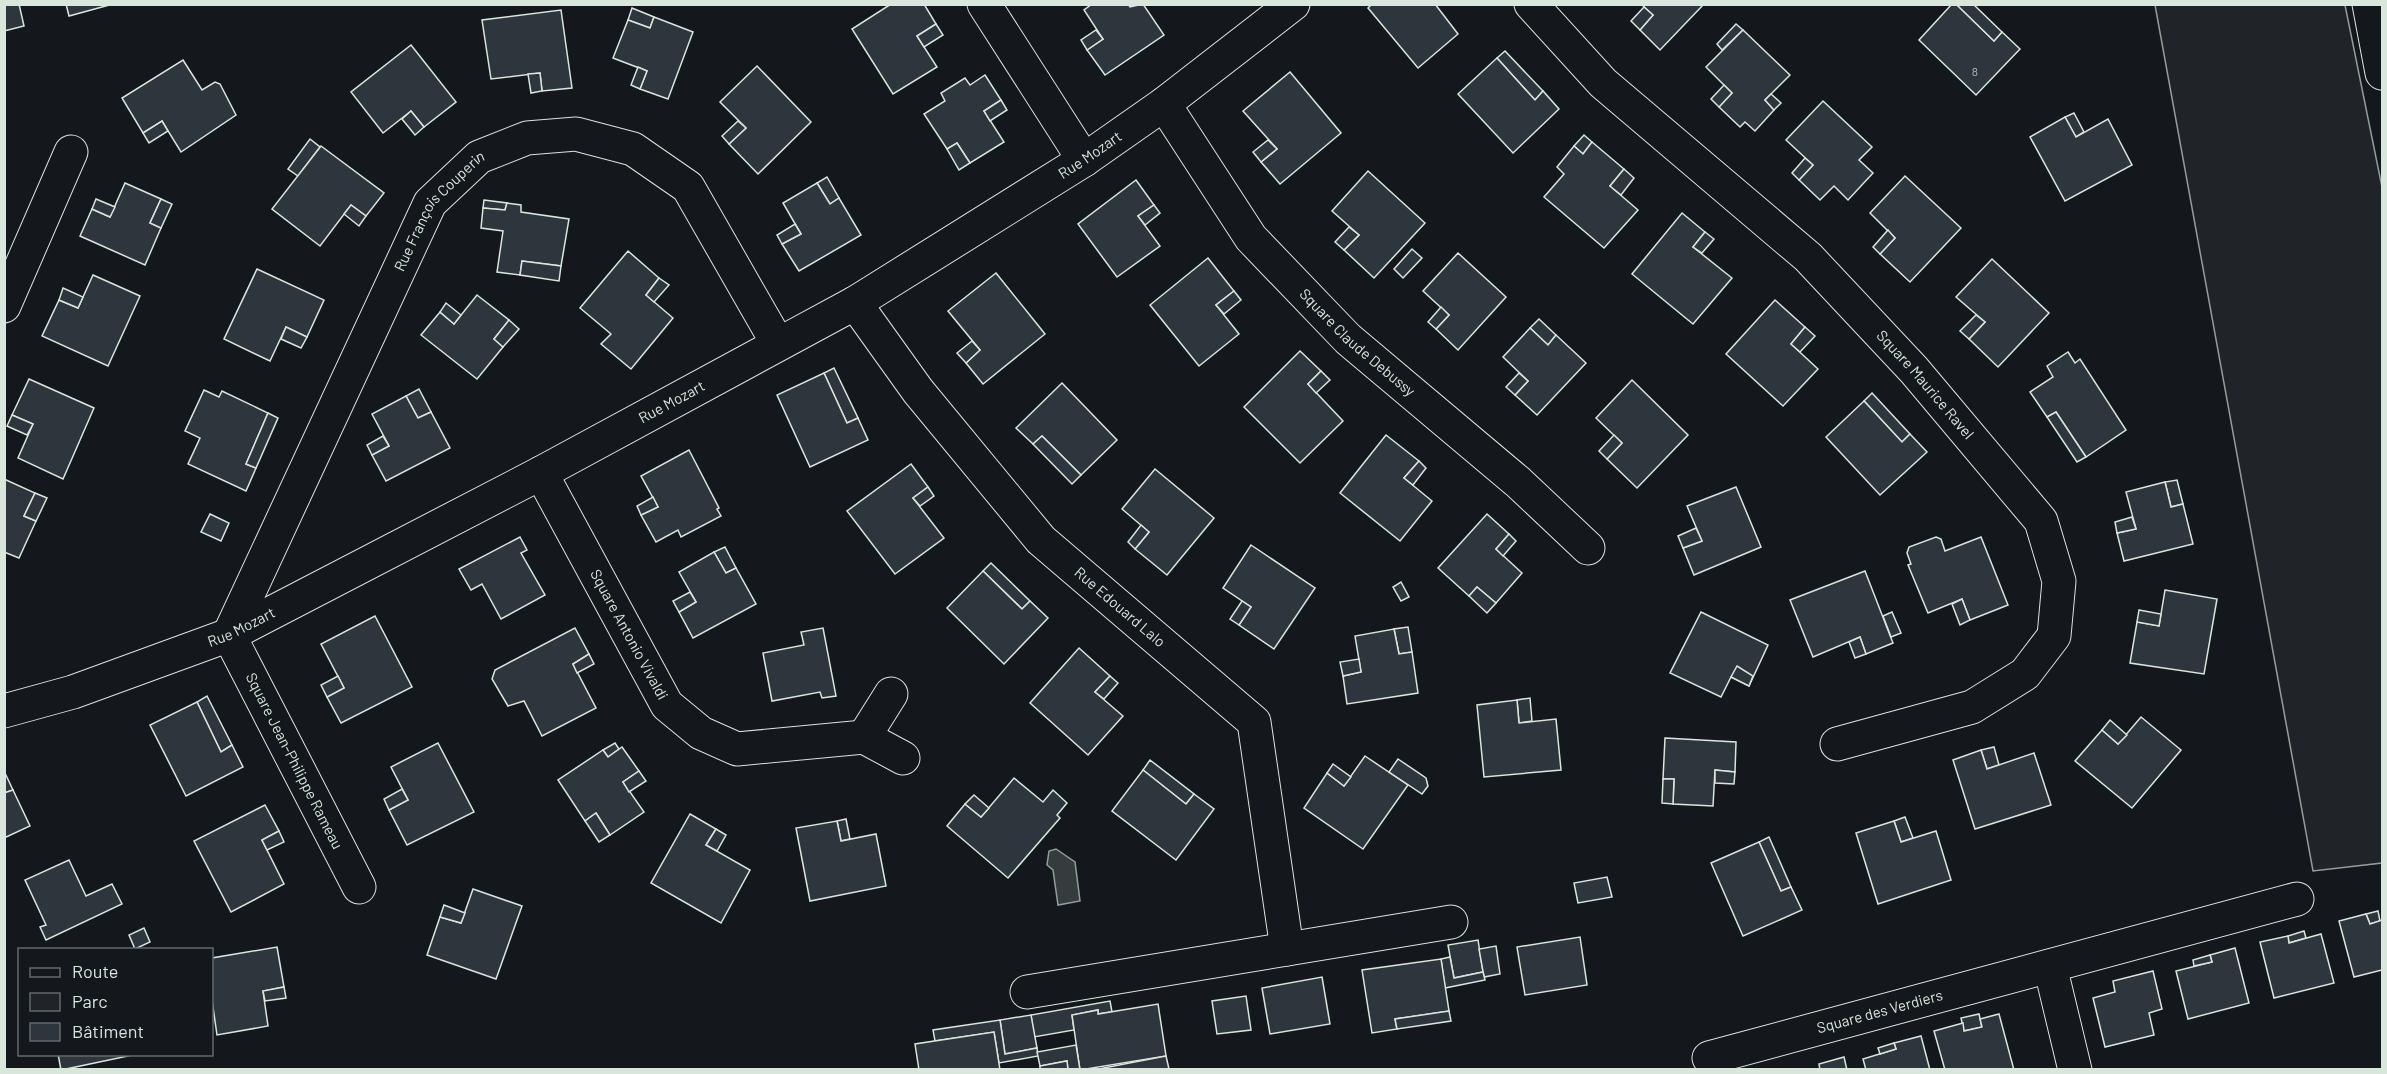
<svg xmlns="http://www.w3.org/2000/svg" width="2387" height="1074" viewBox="0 0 2387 1074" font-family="Barlow,sans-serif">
  <rect width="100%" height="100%" fill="#14181c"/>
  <path fill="#202428" stroke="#939e99" stroke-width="1.5" d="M2155 5H2345L2382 187V863L2313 871Z"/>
  <path fill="#363b3e" stroke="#939e99" stroke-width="1.5" d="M1056 849 1075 862 1080 901 1058 905 1053 870 1047 865 1049 851Z"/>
  <g fill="#2c363c" stroke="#d8e6dc" stroke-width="1.5">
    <path d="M4 4H19L24 26 4 31Z"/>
    <path d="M66 4H113L69 16Z"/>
    <path d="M891 4H924L936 24 917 36 937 67 893 94 852 29Z"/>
    <path d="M1092 4H1128L1130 7 1143 4 1164 35 1105 75 1087 50 1103 39 1084 10Z"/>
    <path d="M1372 4H1435L1458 34 1418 68 1368 8Z"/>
    <path d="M1641 4H1704L1660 50 1640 30 1653 15Z"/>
    <path d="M1952 4H1956L1994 41 2002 32 2020 49 1976 95 1919 40Z"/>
    <path d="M1956 4H1973L2002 32 1994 41Z"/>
    <path d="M1644 7 1653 15 1640 30 1631 21Z"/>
    <path d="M632 8 654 17 650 28 628 20Z"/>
    <path d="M561 10 572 88 542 91 540 73 491 79 482 20Z"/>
    <path d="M654 17 693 32 668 99 640 89 647 71 613 58 628 20 650 28Z"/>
    <path d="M936 24 943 35 924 47 917 36Z"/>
    <path d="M1736 24 1743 30 1722 50 1717 44Z"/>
    <path d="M1096 30 1103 39 1087 50 1081 40Z"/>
    <path d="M1743 30 1790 75 1765 100 1774 110 1755 131 1745 122 1740 127 1719 107 1732 93 1706 67Z"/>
    <path d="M411 45 456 102 424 127 411 111 383 133 351 92Z"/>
    <path d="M1505 51 1543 91 1535 100 1497 58Z"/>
    <path d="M1497 58 1535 100 1543 91 1559 109 1513 153 1458 94Z"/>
    <path d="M183 60 202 90 215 82 220 84 236 115 181 152 162 121 143 133 122 98Z"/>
    <path d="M757 66 811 122 758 174 729 144 746 128 720 102Z"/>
    <path d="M638 67 647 71 640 89 631 85Z"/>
    <path d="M1290 72 1341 133 1280 184 1261 162 1277 149 1243 111Z"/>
    <path d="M540 73 542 91 531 93 528 74Z"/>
    <path d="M985 75 1001 100 984 111 1004 142 970 163 957 143 947 149 924 114 945 101 941 93 965 78 970 85Z"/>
    <path d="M1724 85 1732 93 1719 107 1711 99Z"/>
    <path d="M1771 94 1781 103 1774 110 1765 100Z"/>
    <path d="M1001 100 1007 110 990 121 984 111Z"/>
    <path d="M1823 101 1872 147 1859 160 1873 173 1848 200 1834 186 1820 200 1799 180 1813 165 1786 140Z"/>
    <path d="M411 111 424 127 415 135 402 119Z"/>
    <path d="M2074 113 2084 132 2076 137 2065 117Z"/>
    <path d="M2065 117 2076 137 2108 119 2132 165 2065 201 2030 137Z"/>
    <path d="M162 121 168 131 149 143 143 133Z"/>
    <path d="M738 121 746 128 729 144 722 136Z"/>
    <path d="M1584 135 1592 142 1583 154 1574 146Z"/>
    <path d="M310 139 320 147 298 176 288 169Z"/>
    <path d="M1268 140 1277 149 1261 162 1253 152Z"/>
    <path d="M1592 142 1624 169 1610 186 1638 210 1604 248 1544 197 1564 174 1557 167 1574 146 1583 154Z"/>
    <path d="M957 143 970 163 959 170 947 149Z"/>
    <path d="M321 146 384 193 366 216 351 205 320 246 272 209Z"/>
    <path d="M1805 158 1813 165 1799 180 1792 173Z"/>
    <path d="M1624 169 1634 178 1621 195 1610 186Z"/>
    <path d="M1368 171 1425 223 1374 278 1344 250 1359 235 1332 211Z"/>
    <path d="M1905 176 1961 228 1910 282 1880 254 1895 238 1870 213Z"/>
    <path d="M827 177 839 198 830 204 817 183Z"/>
    <path d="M1136 180 1154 205 1138 216 1160 246 1117 277 1078 224Z"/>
    <path d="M125 183 161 199 150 223 161 228 145 265 80 236 92 209 110 217Z"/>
    <path d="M817 183 830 204 839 198 861 235 799 271 782 244 801 234 783 203Z"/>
    <path d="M96 199 115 207 110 217 92 209Z"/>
    <path d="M161 199 172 204 161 228 150 223Z"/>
    <path d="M484 200 507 203 505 210 483 208Z"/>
    <path d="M507 203 521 205V212L569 219 561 266 522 261 520 275 497 272 503 231 481 228 483 208 505 210Z"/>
    <path d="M351 205 366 216 359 226 344 214Z"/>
    <path d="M1154 205 1160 213 1145 225 1138 216Z"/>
    <path d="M1682 213 1705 232 1693 247 1732 278 1693 324 1632 274Z"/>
    <path d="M795 224 801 234 782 244 777 235Z"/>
    <path d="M1349 227 1359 235 1344 250 1335 242Z"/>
    <path d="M1888 230 1895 238 1880 254 1873 247Z"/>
    <path d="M1705 232 1714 239 1702 253 1693 247Z"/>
    <path d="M1412 249 1422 258 1403 278 1394 269Z"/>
    <path d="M628 251 659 278 646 295 673 318 631 369 601 344 611 334 580 308Z"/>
    <path d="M1458 253 1506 297 1458 350 1436 329 1449 315 1423 291Z"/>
    <path d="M1208 258 1234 291 1216 305 1239 334 1199 366 1150 305Z"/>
    <path d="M1992 259 2049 313 1998 367 1969 339 1985 322 1956 297Z"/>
    <path d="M522 261 561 266 559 281 520 275Z"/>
    <path d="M257 269 324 300 307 337 286 327 270 361 224 339Z"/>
    <path d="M996 273 1045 334 983 384 966 363 980 350 948 311Z"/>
    <path d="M93 275 140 296 108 366 42 336 59 300 78 308Z"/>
    <path d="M659 278 669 285 654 302 646 295Z"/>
    <path d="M63 288 83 297 78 308 59 300Z"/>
    <path d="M1234 291 1241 300 1224 314 1216 305Z"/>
    <path d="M477 295 509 320 494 339 503 347 477 379 421 335 440 312 454 324Z"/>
    <path d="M1775 300 1805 327 1791 344 1818 369 1783 406 1726 354Z"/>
    <path d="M446 303 461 315 454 324 440 312Z"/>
    <path d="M1441 307 1449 315 1436 329 1428 322Z"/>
    <path d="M1976 315 1985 322 1969 339 1960 331Z"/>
    <path d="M1539 319 1556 335 1548 345 1530 328Z"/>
    <path d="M509 320 519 329 503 347 494 339Z"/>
    <path d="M286 327 307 337 301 348 281 339Z"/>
    <path d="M1805 327 1815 336 1800 352 1791 344Z"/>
    <path d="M1530 328 1548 345 1556 335 1586 363 1537 415 1515 395 1528 381 1503 357Z"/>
    <path d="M972 341 980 350 966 363 957 353Z"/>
    <path d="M1300 351 1321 371 1308 384 1343 421 1300 463 1244 407Z"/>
    <path d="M2068 352 2075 363 2080 359 2126 430 2086 457 2056 412 2047 417 2030 392 2053 377 2047 366Z"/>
    <path d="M834 368 858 418 847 423 824 373Z"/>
    <path d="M1321 371 1330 380 1316 393 1308 384Z"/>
    <path d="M824 373 847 423 858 418 868 440 810 467 777 395Z"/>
    <path d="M1519 373 1528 381 1515 395 1506 387Z"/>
    <path d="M29 379 94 408 63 479 18 458 33 424 12 415Z"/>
    <path d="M1632 380 1688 435 1637 488 1607 459 1622 443 1596 418Z"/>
    <path d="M1062 383 1117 440 1081 475 1042 436 1033 444 1016 428Z"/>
    <path d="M419 389 431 412 418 418 406 396Z"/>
    <path d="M204 390 219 397 222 391 268 413 246 464 256 468 246 491 188 464 200 438 185 431Z"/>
    <path d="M1872 393 1910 434 1902 442 1864 401Z"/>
    <path d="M406 396 418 418 431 412 450 448 386 481 372 455 389 446 372 414Z"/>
    <path d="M1864 401 1902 442 1910 434 1927 452 1880 495 1826 437Z"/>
    <path d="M2056 412 2086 457 2077 462 2047 417Z"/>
    <path d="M268 413 278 418 256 468 246 464Z"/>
    <path d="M12 415 33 424 27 435 7 426Z"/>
    <path d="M1386 435 1419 461 1404 478 1432 501 1400 541 1340 493Z"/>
    <path d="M1614 435 1622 443 1607 459 1599 451Z"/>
    <path d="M383 436 389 446 372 455 367 445Z"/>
    <path d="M1042 436 1081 475 1072 484 1033 444Z"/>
    <path d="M689 450 719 508 717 509 721 516 681 537 678 530 656 542 641 515 658 507 641 476Z"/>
    <path d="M1419 461 1426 468 1413 485 1404 478Z"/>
    <path d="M911 464 928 487 913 498 944 538 895 574 847 511Z"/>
    <path d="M1155 469 1214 518 1167 575 1135 549 1149 532 1122 509Z"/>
    <path d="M4 479 35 493 24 516 36 521 19 558 4 552Z"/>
    <path d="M2177 480 2183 504 2171 507 2165 482Z"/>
    <path d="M2165 482 2171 507 2183 504 2193 544 2124 561 2117 533 2136 529 2126 492Z"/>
    <path d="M928 487 934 496 920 506 913 498Z"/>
    <path d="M1736 487 1761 547 1694 575 1683 548 1702 541 1687 506Z"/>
    <path d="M35 493 47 498 36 521 24 516Z"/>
    <path d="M653 497 658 507 641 515 637 506Z"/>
    <path d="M210 514 229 523 221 541 201 532Z"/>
    <path d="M1487 514 1509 534 1496 549 1522 573 1496 603 1477 587 1469 596 1438 568Z"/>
    <path d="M2132 517 2136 529 2117 533 2115 522Z"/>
    <path d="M1141 525 1149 532 1135 549 1128 542Z"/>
    <path d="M1696 528 1702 541 1683 548 1678 536Z"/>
    <path d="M1509 534 1516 541 1503 556 1496 549Z"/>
    <path d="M520 537 527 550 521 553 545 595 501 619 482 584 471 590 459 569Z"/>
    <path d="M1936 537 1941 539 1945 551 1981 537 2008 605 1970 620 1962 599 1928 613 1908 565 1911 564 1907 553 1909 547Z"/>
    <path d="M1251 545 1315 588 1274 649 1239 625 1251 607 1223 588Z"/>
    <path d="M725 547 736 568 726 573 714 552Z"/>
    <path d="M714 552 726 573 736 568 756 604 693 638 679 612 696 602 679 572Z"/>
    <path d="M991 563 1030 601 1022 609 983 571Z"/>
    <path d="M983 571 1022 609 1030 601 1048 618 1004 664 947 608Z"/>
    <path d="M1865 571 1893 643 1866 654 1860 637 1813 657 1790 600Z"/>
    <path d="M1401 582 1409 597 1401 601 1393 587Z"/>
    <path d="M1477 587 1496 603 1487 613 1469 596Z"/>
    <path d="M2165 590 2217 599 2204 674 2130 663 2137 622 2159 626Z"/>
    <path d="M690 592 696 602 679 612 673 601Z"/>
    <path d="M1962 599 1970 620 1960 625 1952 604Z"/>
    <path d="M1242 601 1251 607 1239 625 1230 619Z"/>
    <path d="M2139 610 2161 614 2159 626 2137 622Z"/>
    <path d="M1701 612 1768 645 1749 686 1731 677 1721 697 1670 673Z"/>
    <path d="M1892 612 1901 633 1891 637 1883 616Z"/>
    <path d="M375 616 412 687 341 723 327 697 344 688 321 644Z"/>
    <path d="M1408 627 1412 652 1399 654 1394 629Z"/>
    <path d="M575 628 589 654 573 664 596 708 542 736 524 701 508 706 492 679 495 670Z"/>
    <path d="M823 628 836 696 822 698 820 692 772 701 763 653 804 645 801 632Z"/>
    <path d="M1394 629 1399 654 1412 652 1418 693 1347 704 1343 676 1361 672 1355 636Z"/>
    <path d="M1860 637 1866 654 1855 658 1849 642Z"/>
    <path d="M1079 648 1110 676 1095 692 1123 716 1088 755 1030 703Z"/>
    <path d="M589 654 594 664 577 673 573 664Z"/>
    <path d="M1359 659 1361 672 1343 676 1340 662Z"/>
    <path d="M1737 666 1753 676 1749 686 1731 677Z"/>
    <path d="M338 676 344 688 327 697 321 685Z"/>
    <path d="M1110 676 1118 683 1104 699 1095 692Z"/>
    <path d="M207 696 232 745 221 752 197 702Z"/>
    <path d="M1530 698 1532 721 1519 723 1517 700Z"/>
    <path d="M1517 700 1519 723 1556 719 1561 770 1484 777 1477 705Z"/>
    <path d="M197 702 221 752 232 745 243 767 186 796 150 725Z"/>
    <path d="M2141 717 2181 750 2132 808 2075 761 2102 730 2118 744Z"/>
    <path d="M2110 720 2127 735 2118 744 2102 730Z"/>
    <path d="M1665 738 1736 742 1735 772 1715 770 1713 806 1673 804 1674 779H1663Z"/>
    <path d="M438 743 474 812 407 845 389 810 408 800 391 767Z"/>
    <path d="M615 743 619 749 608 757 603 750Z"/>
    <path d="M622 747 639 771 623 782 644 812 610 835 596 813 585 821 558 780 603 750 608 757Z"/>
    <path d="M1994 747 1999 765 1987 769 1981 750Z"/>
    <path d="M1981 750 1987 769 2034 753 2051 805 1975 829 1953 760Z"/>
    <path d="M1365 756 1408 785 1363 849 1304 808 1327 773 1344 786Z"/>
    <path d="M1398 759 1426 778 1428 786 1422 794 1389 772Z"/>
    <path d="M1150 760 1194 794 1186 804 1143 770Z"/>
    <path d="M1333 764 1351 777 1344 786 1327 773Z"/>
    <path d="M1143 770 1186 804 1194 794 1214 809 1176 860 1112 811Z"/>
    <path d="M1715 770 1735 772 1734 784 1715 783Z"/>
    <path d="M4 771 13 790 4 793Z"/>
    <path d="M639 771 646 781 629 792 623 782Z"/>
    <path d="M1014 778 1043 802 1053 790 1067 803 1057 815 1060 818 1008 878 947 826 965 804 981 817Z"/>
    <path d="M1663 779H1674L1673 804 1662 803Z"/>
    <path d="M402 789 408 800 389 810 384 799Z"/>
    <path d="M13 790 30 826 4 838V793Z"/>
    <path d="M974 795 989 808 981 817 965 804Z"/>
    <path d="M265 805 279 831 262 840 284 884 231 912 194 841Z"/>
    <path d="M596 813 610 835 599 842 585 821Z"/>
    <path d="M690 814 716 829 706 845 750 870 721 923 651 883Z"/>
    <path d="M1905 817 1913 838 1901 842 1894 821Z"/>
    <path d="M846 819 850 839 841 841 837 821Z"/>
    <path d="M837 821 841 841 876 834 886 886 810 901 796 828Z"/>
    <path d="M1894 821 1901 842 1936 831 1951 880 1878 904 1856 833Z"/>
    <path d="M716 829 726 835 717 851 706 845Z"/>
    <path d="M279 831 284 842 267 850 262 840Z"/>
    <path d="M1769 837 1791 887 1781 891 1759 842Z"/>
    <path d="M1759 842 1781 891 1791 887 1802 910 1743 936 1711 863Z"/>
    <path d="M69 860 86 896 112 884 122 904 46 940 40 927 46 925 25 880Z"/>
    <path d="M1607 877 1612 897 1578 903 1574 883Z"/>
    <path d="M473 889 522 906 496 979 427 955 440 917 461 923Z"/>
    <path d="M444 905 465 913 461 923 440 917Z"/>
    <path d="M2378 911 2380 921 2370 924 2366 914Z"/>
    <path d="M2366 914 2370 924 2382 920V970L2354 977 2339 921Z"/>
    <path d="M144 928 150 942 135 949 129 935Z"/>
    <path d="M2304 931 2306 938 2289 943 2288 936Z"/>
    <path d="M2321 934 2334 983 2274 998 2260 942 2288 936 2289 943Z"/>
    <path d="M1580 937 1587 985 1525 995 1517 947Z"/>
    <path d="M1478 940 1483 972 1454 978 1448 945Z"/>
    <path d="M1496 946 1500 974 1484 977 1479 949Z"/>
    <path d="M277 947 284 987 263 991 268 1026 217 1035 212 1000V958Z"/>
    <path d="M2235 948 2249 1003 2188 1019 2176 971 2212 962 2210 955Z"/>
    <path d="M2210 955 2212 962 2194 966 2193 960Z"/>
    <path d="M1450 957 1454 978 1483 972 1485 980 1445 988 1441 959Z"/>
    <path d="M1441 959 1449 1011 1395 1019 1397 1029 1372 1033 1362 970Z"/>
    <path d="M2153 971 2162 1009 2149 1013 2154 1035 2105 1047 2093 998 2115 992 2113 981Z"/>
    <path d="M1322 977 1330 1024 1270 1034 1262 988Z"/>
    <path d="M284 987 286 998 265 1001 263 991Z"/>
    <path d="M1246 996 1251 1030 1217 1034 1212 1001Z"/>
    <path d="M1110 1001 1112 1012 1098 1014V1010L1072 1015 1074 1030 1034 1037 1031 1015Z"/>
    <path d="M1158 1004 1166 1056 1080 1070 1072 1015 1098 1010V1014Z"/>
    <path d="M1449 1011 1451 1021 1397 1029 1395 1019Z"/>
    <path d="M1979 1014 1982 1027 1964 1031 1961 1018Z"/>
    <path d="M1999 1014 2014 1070H1945L1934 1031 1963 1023 1964 1031 1982 1027 1980 1019Z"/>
    <path d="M1031 1015 1037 1048 1005 1054 1000 1020Z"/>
    <path d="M1000 1020 1005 1054 1037 1048 1038 1056 999 1063 994 1032 935 1041 933 1030Z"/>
    <path d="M994 1032 1000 1070H919L915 1044Z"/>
    <path d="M1921 1036 1930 1070H1866L1863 1059 1896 1049 1894 1043Z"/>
    <path d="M1894 1043 1896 1049 1880 1054 1878 1048Z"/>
    <path d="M1076 1045 1080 1070H1068L1067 1061 1040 1066 1037 1052Z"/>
    <path d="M58 1054H133V1055L61 1070Z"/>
    <path d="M1166 1056 1169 1069 1093 1070Z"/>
    <path d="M1844 1057 1847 1070H1820L1819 1064Z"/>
    <path d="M1067 1061 1068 1070H1040V1066Z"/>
  </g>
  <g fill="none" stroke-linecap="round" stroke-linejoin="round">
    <g stroke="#d8e6dc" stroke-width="35">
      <g id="street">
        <path d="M984 4 1084 160"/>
        <path id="s1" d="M1531 4 1603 83 1808 257 1914 370 2041 521 2059 581 2054 636 2025 674 1972 707 1837 744"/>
        <path d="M2369 4 2382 73"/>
        <path id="s2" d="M1164 104 1251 238 1348 339 1518 482 1588 548"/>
        <path id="s3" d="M855 303 918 391 1041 540 1254 722 1287 949"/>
        <path d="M4 306 71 152"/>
        <path id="s4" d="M541 473 667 705 701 733 737 749 864 737 903 758"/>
        <path id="s5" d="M4 711 73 692 229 635 541 473 855 303 1084 160 1164 104 1293 4"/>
        <path d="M864 737 891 694"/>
        <path id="s6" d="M359 887 229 635 430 203 479 157 527 138 576 134 633 149 688 187 778 344"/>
        <path d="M2050 966 2075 1070"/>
        <path d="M1027 992 1451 922"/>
        <path id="s7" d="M1709 1058 2297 899"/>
      </g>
    </g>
    <use href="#street" stroke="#14181c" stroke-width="33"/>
  </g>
  <g text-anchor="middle" stroke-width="4.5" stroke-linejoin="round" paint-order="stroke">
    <g font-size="12" fill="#adbab4">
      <text x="1975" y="76">8</text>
    </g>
    <g font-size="15" fill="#d8e6dc" stroke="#14181c">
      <text dy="5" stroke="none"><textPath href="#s5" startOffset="1224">Rue Mozart</textPath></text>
      <text dy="5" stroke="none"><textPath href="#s6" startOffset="759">Rue François Couperin</textPath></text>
      <text dy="5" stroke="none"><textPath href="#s2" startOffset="309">Square Claude Debussy</textPath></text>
      <text dy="5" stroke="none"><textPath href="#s1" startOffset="549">Square Maurice Ravel</textPath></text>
      <text dy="5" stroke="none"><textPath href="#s5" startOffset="738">Rue Mozart</textPath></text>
      <text dy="5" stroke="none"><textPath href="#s3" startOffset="405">Rue Edouard Lalo</textPath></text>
      <text dy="5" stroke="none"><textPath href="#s5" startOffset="252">Rue Mozart</textPath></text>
      <text dy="5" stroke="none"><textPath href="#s4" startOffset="184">Square Antonio Vivaldi</textPath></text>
      <text transform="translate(294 761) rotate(63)" y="5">Square Jean-Philippe Rameau</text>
      <text dy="5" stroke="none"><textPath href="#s7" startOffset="177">Square des Verdiers</textPath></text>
    </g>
  </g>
  <rect width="2387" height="1074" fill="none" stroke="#d8e6dc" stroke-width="12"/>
  <rect x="18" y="948" width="195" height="108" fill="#14181c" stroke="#626a69" stroke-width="1.5"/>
  <rect x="30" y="968" width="30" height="9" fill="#14181c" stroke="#626a69" stroke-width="1.5"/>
  <text x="72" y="978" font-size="18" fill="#d8e6dc">Route</text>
  <rect x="30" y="993" width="30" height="18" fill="#202428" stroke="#626a69" stroke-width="1.5"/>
  <text x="72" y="1008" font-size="18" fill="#d8e6dc">Parc</text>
  <rect x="30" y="1023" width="30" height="18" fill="#2c363c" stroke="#626a69" stroke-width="1.5"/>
  <text x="72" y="1038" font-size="18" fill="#d8e6dc">Bâtiment</text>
</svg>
